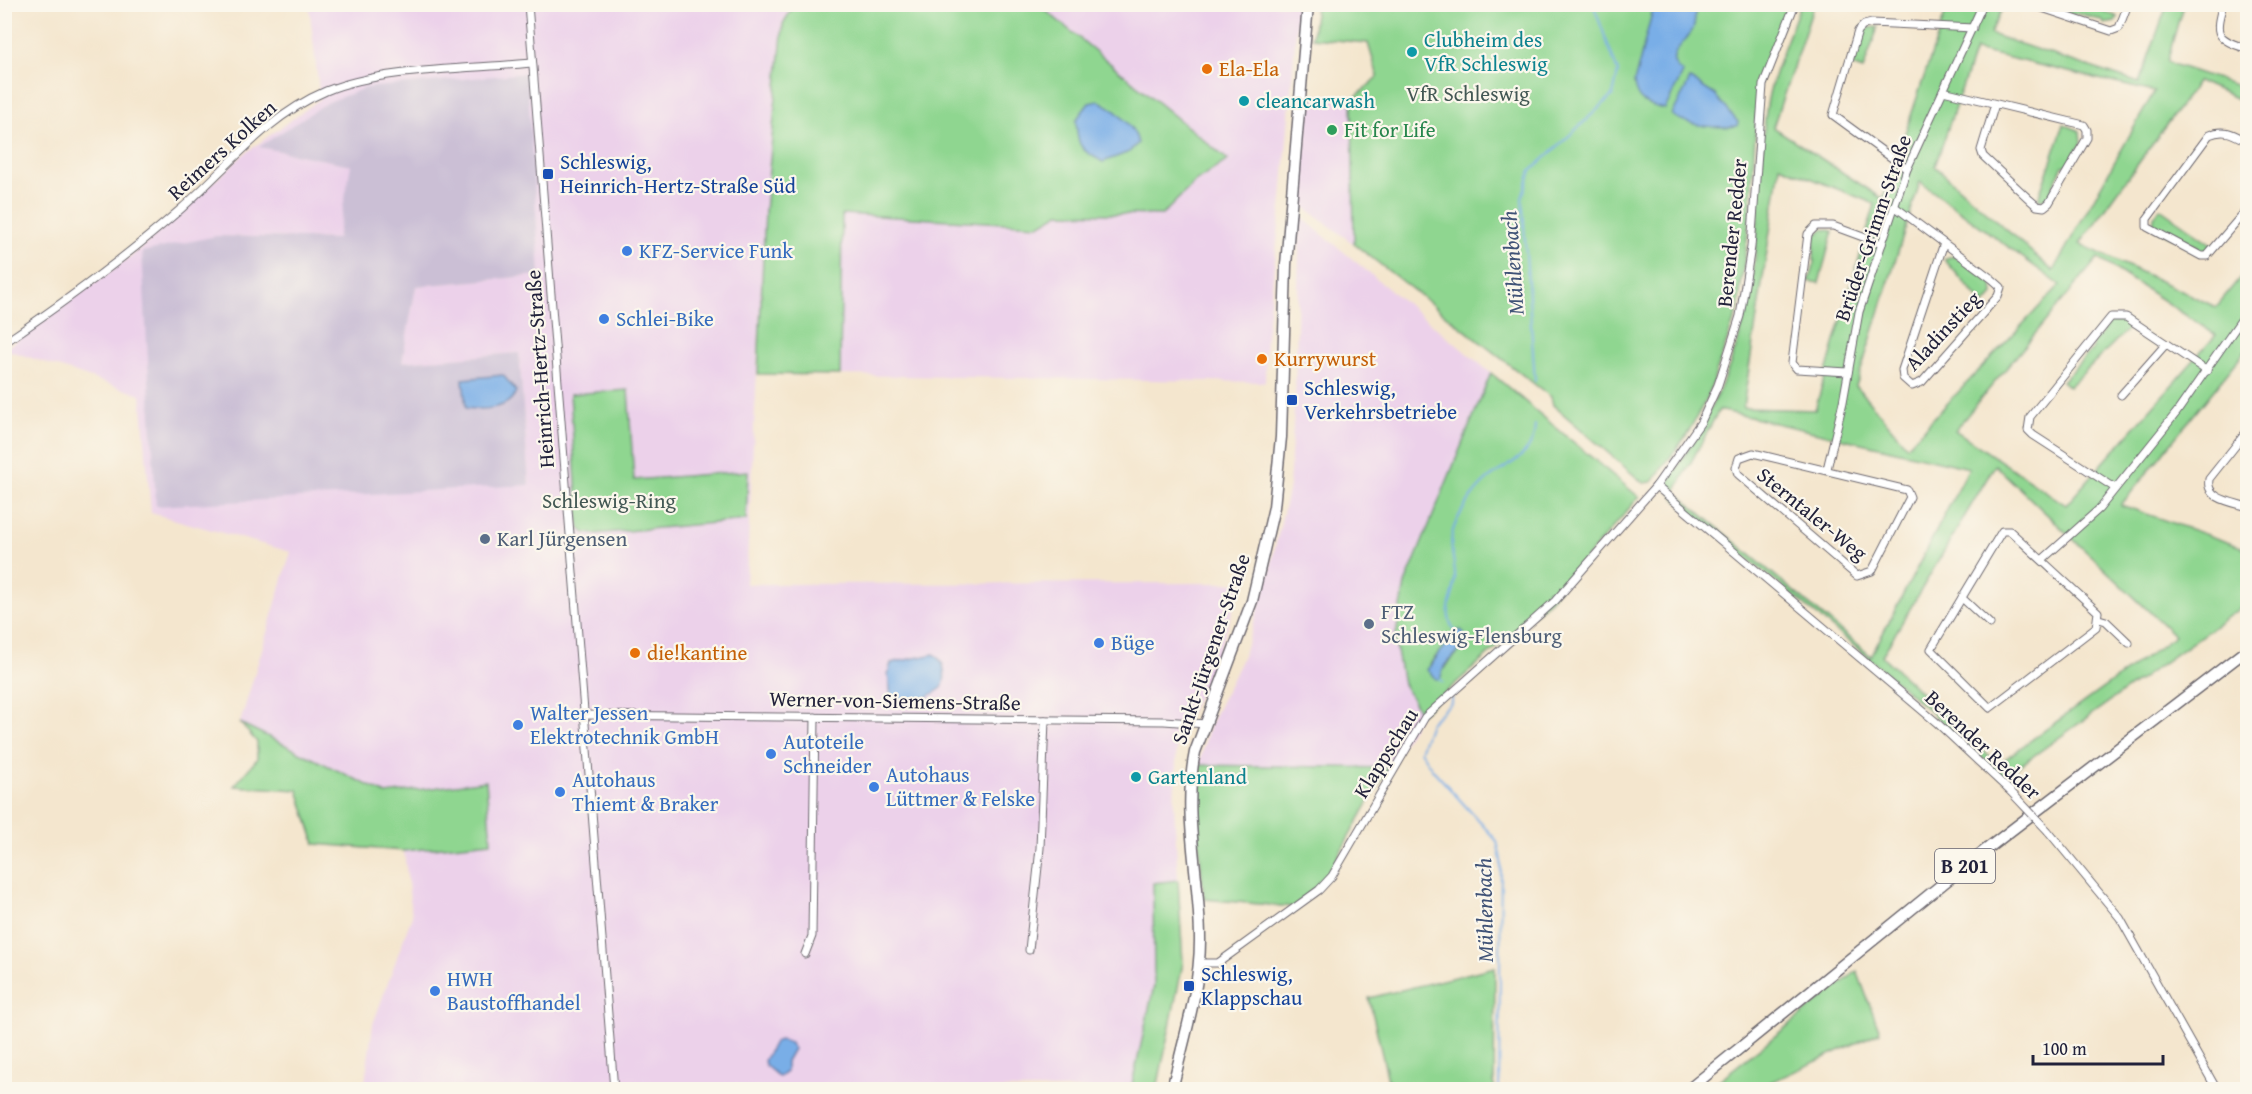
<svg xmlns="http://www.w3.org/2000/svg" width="2252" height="1094" viewBox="0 0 2252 1094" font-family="'Gentium Book Plus',serif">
  <rect width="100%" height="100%" fill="#fbf7ec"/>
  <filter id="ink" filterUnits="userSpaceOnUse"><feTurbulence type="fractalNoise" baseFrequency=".0167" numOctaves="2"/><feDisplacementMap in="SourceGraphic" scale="12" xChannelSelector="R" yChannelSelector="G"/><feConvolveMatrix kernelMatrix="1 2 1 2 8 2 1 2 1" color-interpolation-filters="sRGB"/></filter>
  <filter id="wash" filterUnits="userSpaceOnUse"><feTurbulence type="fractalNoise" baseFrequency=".008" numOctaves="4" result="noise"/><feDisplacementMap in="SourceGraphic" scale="24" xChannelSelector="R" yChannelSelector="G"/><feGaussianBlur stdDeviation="1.35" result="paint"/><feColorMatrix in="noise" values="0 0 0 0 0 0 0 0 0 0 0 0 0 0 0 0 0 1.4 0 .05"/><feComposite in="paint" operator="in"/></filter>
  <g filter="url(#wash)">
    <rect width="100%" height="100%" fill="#f4e6ce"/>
    <g fill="#ecd1ea" fill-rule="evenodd">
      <path d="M309 5H794L783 24 765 211 746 584 1242 583 1217 656 1177 741 1174 805 1178 880 1153 884 1154 986 1131 1089H364L373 1024 412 916 404 851 491 842 486 781 386 794 240 723 291 552 151 513 141 395 5 349 139 250 244 154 320 99ZM526 73 540 275 416 286 402 362 519 353 529 484 216 236 337 239 352 165 260 147Z"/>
      <path d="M1039 5H1298L1282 199 1266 337 1265 382 840 375 841 214 1039 225 1059 213 1161 215 1183 123Z"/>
      <path d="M1310 96 1352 100 1354 244 1302 205 1299 198Z"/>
      <path d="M1300 216 1491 373 1405 584 1403 684 1421 714 1388 768 1199 765 1209 727 1244 654 1269 574 1289 487 1295 397Z"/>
    </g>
    <path fill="#cbbfd5" d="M527 73 540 275 416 286 402 362 519 353 529 485 156 506 142 252 216 236 337 239 351 165 259 147 326 103 365 88Z"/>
    <g fill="#8fd690" stroke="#587c66" stroke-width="1.5" fill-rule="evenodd">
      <path d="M794 5H1039L1228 160 1195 182 1162 215 1059 213 1039 225 842 214 840 375 758 374 765 211 783 24Z"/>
      <path d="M1316 5H1790L1758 87 1750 216 1738 309 1708 396 1686 436 1652 482 1643 483 1553 405 1551 397 1354 244 1352 100 1378 77 1368 43 1312 38Z"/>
      <path d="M1800 5H1814L1773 127 1883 199 1948 5H2004L1990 34 2139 83 2167 5H2183L2167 62 2247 89V103L2198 81 2080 244 2216 307 2247 269V349L2121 505 2247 549V603L2004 777 1875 663 1676 500 1666 485C1699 433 1728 382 1744 321 1763 249 1755 173 1768 99 1774 68 1790 35 1800 5ZM1975 50 2154 92 2053 271 1935 166ZM1780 166 1875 204 1815 410 1743 408ZM1920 182 2060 285 1907 446 1856 386ZM2098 258 2216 335 2066 505 1955 430ZM1719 410 1969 468 1871 656 1675 492ZM1995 465 2175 636 1998 764 1882 656Z"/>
      <path d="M2055 5H2089L2118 17 2115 22 2104 24 2103 21 2079 13 2073 15 2058 9Z"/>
      <path d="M1878 27 1863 70 1852 66 1862 33 1867 28Z"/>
      <path d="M2064 124 2080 131 2081 143 2068 165 2063 166 2052 188 2053 193 2044 199H2038Z"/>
      <path d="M2160 208 2214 246 2210 250 2201 251C2195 244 2181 235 2171 237L2153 227 2154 217Z"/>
      <path d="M1823 229 1833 231 1819 283 1807 281C1818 270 1812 250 1815 236Z"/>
      <path d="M1954 255 1992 283 1993 295 1984 305 1944 259Z"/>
      <path d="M2121 321 2131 326 2069 387 2062 381 2093 349V343L2111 322Z"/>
      <path d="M1491 373 1639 497 1550 600 1421 714 1403 684 1395 640 1405 584ZM1455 632 1466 641C1460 656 1445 660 1441 676L1430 664Z"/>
      <path d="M628 390 634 480 748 471 746 520 594 534 585 533 579 528 570 394Z"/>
      <path d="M240 723 386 794 486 781 491 842 404 851 315 844 298 790 234 786 257 759V742Z"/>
      <path d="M1199 765 1388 768 1329 872 1315 890 1293 907 1204 899 1196 813Z"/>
      <path d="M1178 880 1183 963 1157 1089H1131L1154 986 1153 883Z"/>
      <path d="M1495 967 1494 1089H1390L1369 998Z"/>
      <path d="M1857 971 1880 1032 1756 1089H1708Z"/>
    </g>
    <g fill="#79aee7" stroke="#4e6891" stroke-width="1.5">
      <path d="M1654 5H1695C1695 13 1696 22 1693 29 1685 45 1660 57 1683 73L1665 109C1648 105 1636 103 1634 83Z"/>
      <path d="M1690 79 1715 95 1738 122 1737 126C1716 128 1690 127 1672 115Z"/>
      <path d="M1099 101C1115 108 1135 127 1138 143L1129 152 1103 162C1079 149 1078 147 1076 120L1089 103Z"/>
      <path d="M503 375 516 391C510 410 482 410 466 408L463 379Z"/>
      <path d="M1461 630 1464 633C1467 651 1454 653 1445 665 1443 668 1442 674 1440 679H1436L1427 670 1455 632Z"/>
      <path d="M934 654C945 661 947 677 942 688 920 703 916 703 891 697L888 674 891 663Z"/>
      <path d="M780 1040 791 1043 793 1049 786 1061V1072L779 1077 766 1066 764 1061 774 1042Z"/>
    </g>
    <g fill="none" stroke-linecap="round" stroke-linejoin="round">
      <g stroke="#79aee7" stroke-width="2">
        <path d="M1535 381 1522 197 1531 171 1613 95 1618 72 1593 4"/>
        <path d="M1455 632C1441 609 1454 602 1455 580 1456 564 1449 550 1452 534 1456 517 1473 492 1487 480 1509 462 1534 458 1535 425"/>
        <path d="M1440 679 1443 682"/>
        <path d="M1451 697V703L1430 723 1420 751 1433 770 1497 841 1501 860 1499 1090"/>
      </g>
    </g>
  </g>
  <g filter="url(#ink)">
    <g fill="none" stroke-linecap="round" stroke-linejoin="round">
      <g stroke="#6c676e" stroke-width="9">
        <g id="street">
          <path d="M528 4 614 1090"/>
          <path d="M2030 4 2111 31 2119 28 2128 4"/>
          <path d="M2223 4C2214 35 2216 39 2248 49"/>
          <path d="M1943 91 2084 125 2087 130V138L2049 203 2044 207 2037 206 2030 200 1983 156 1981 150 1995 104"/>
          <path d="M2248 142C2233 134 2225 128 2209 135L2147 219V227L2201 256H2207L2248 208"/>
          <path d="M1907 169 1833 115 1858 31 1864 25 1872 23 1973 28"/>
          <path d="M1894 206 1992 279 2001 287 1998 296 1922 382 1912 386 1903 378 1902 370 1944 243"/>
          <path d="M4 343C66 301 126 257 182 208 228 167 267 116 326 91 381 68 471 69 532 63"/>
          <path d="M1848 372 1797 369 1792 363 1808 234 1816 226H1833L1882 244"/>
          <path d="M2121 395 2166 344"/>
          <path d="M2248 430 2209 479C2205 499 2232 502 2248 507"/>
          <path d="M1753 453 1907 490 1910 497 1872 571 1857 576 1738 474 1736 468 1739 458Z"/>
          <path d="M1827 469 1843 402 1859 312 1907 169 1983 4"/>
          <path d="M1656 486 1936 722 2011 792"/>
          <path d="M2115 488 2033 435 2028 430 2030 417 2111 317H2126L2207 371"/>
          <path d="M2002 531H2010L2098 612 2096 627 1990 708 1931 649Z"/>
          <path d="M2043 559 2099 509 2177 412 2248 310"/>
          <path d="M1962 598 1990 624"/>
          <path d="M2099 619 2106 621 2129 643"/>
          <path d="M584 715 1164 721 1206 724"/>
          <path d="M2048 831 2120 918 2217 1090"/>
          <path d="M1029 950 1040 848 1045 720"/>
          <path d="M805 954 812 936 815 717"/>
          <path d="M1199 963H1218L1319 890 1332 876 1425 717 1555 601 1656 486 1701 422 1718 385 1740 316 1751 247 1763 85 1795 4"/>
        </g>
      </g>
      <g stroke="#6c676e" stroke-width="13">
        <path id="secondary" d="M1172 1090C1183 1040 1200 991 1200 940 1200 876 1182 815 1195 752L1252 601 1274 507 1281 437 1286 265 1308 4"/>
      </g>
      <g stroke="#6c676e" stroke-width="13">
        <path id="primary" d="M1688 1090 1966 865 2248 649"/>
      </g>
      <use href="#street" stroke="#fff" stroke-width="7"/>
      <use href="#secondary" stroke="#fff" stroke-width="10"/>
      <use href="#primary" stroke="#fff" stroke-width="10"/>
      <g stroke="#6c676e" stroke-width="9" stroke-linecap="butt">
        <path id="street-bridge" d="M2011 792 2048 831"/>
      </g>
      <use href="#street-bridge" stroke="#fff" stroke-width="7"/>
    </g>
  </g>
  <g fill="#0f9aa8" stroke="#fbf7ec" stroke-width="2">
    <circle cx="1412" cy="52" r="6"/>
    <circle cx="1244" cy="101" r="6"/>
    <circle cx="1136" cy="777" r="6"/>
  </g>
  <g fill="#e8710a" stroke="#fbf7ec" stroke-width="2">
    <circle cx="1207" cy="69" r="6"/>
    <circle cx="1262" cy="359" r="6"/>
    <circle cx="635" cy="653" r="6"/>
  </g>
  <circle fill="#2e9e5b" stroke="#fbf7ec" stroke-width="2" cx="1332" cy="130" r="6"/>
  <g fill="#1a4fb4" stroke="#fbf7ec" stroke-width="2">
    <rect x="542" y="168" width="12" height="12" rx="3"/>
    <rect x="1286" y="394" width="12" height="12" rx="3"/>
    <rect x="1183" y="980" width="12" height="12" rx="3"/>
  </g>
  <g fill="#3f7fe0" stroke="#fbf7ec" stroke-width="2">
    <circle cx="627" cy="251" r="6"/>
    <circle cx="604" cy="319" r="6"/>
    <circle cx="1099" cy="643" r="6"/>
    <circle cx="518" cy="725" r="6"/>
    <circle cx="771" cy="754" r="6"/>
    <circle cx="874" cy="787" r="6"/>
    <circle cx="560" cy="792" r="6"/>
    <circle cx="435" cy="991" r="6"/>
  </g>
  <g fill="#5c6f8a" stroke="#fbf7ec" stroke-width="2">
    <circle cx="485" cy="539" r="6"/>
    <circle cx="1369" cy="624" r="6"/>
  </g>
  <g text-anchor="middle" stroke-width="4.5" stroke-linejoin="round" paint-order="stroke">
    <rect fill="#fbf7ec" stroke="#636270" stroke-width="1.5" x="1935" y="849" width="60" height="34" rx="4.5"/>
    <g font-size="20" font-weight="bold" fill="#22223b">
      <text x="1965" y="873">B 201</text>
    </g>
    <g font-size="21" fill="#0d838f" stroke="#fbf7ec" text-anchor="start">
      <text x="1424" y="47">Clubheim des<tspan x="1424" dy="24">VfR Schleswig</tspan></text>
      <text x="1256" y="108">cleancarwash</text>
      <text x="1148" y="784">Gartenland</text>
    </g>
    <g font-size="21" fill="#c56008" stroke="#fbf7ec" text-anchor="start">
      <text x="1219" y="76">Ela-Ela</text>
      <text x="1274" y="366">Kurrywurst</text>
      <text x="647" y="660">die!kantine</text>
    </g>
    <g font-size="21" fill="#435854" stroke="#fbf7ec">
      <text x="1468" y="101">VfR Schleswig</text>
      <text x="609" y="508">Schleswig-Ring</text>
    </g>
    <g font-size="21" fill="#27864d" stroke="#fbf7ec" text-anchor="start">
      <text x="1344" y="137">Fit for Life</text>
    </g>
    <g font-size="21" fill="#22223b" stroke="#fbf7ec">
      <text transform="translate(222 150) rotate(-42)" y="7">Reimers Kolken</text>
      <text transform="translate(1873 228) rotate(-71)" y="7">Brüder-Grimm-Straße</text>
      <text transform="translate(1732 233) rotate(-84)" y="7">Berender Redder</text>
      <text transform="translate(1943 331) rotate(-47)" y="7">Aladinstieg</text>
      <text transform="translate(540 369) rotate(-94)" y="7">Heinrich-Hertz-Straße</text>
      <text transform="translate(1812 514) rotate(39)" y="7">Sterntaler-Weg</text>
      <text transform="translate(1211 649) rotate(-71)" y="7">Sankt-Jürgener-Straße</text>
      <text transform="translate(895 701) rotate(1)" y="7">Werner-von-Siemens-Straße</text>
      <text transform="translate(1983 745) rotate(43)" y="7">Berender Redder</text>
      <text transform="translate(1386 753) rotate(-58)" y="7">Klappschau</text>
    </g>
    <g font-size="21" fill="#164399" stroke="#fbf7ec" text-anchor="start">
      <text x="560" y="169">Schleswig,<tspan x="560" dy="24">Heinrich-Hertz-Straße Süd</tspan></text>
      <text x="1304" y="395">Schleswig,<tspan x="1304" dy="24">Verkehrsbetriebe</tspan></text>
      <text x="1201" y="981">Schleswig,<tspan x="1201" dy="24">Klappschau</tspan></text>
    </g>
    <g font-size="21" fill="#366cbe" stroke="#fbf7ec" text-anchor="start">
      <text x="639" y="258">KFZ-Service Funk</text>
      <text x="616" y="326">Schlei-Bike</text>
      <text x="1111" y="650">Büge</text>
      <text x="530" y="720">Walter Jessen<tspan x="530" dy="24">Elektrotechnik GmbH</tspan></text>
      <text x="783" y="749">Autoteile<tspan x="783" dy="24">Schneider</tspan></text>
      <text x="886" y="782">Autohaus<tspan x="886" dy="24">Lüttmer &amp; Felske</tspan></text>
      <text x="572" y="787">Autohaus<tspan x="572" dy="24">Thiemt &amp; Braker</tspan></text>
      <text x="447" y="986">HWH<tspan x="447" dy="24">Baustoffhandel</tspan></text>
    </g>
    <g font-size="21" fill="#4e5e75" stroke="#fbf7ec" text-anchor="start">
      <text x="497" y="546">Karl Jürgensen</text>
      <text x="1381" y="619">FTZ<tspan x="1381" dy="24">Schleswig-Flensburg</tspan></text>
    </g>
    <g font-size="22" font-style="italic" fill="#405377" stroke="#fbf7ec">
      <text transform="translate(1512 263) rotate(-94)" y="8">Mühlenbach</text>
      <text transform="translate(1484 910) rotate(-91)" y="8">Mühlenbach</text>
    </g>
  </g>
  <rect width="2252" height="1094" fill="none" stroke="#fbf7ec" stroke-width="24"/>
  <path d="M2033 1055v9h130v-9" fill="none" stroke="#22223b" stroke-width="3"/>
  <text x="2042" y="1055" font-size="18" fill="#22223b" stroke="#fbf7ec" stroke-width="4.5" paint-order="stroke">100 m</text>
</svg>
